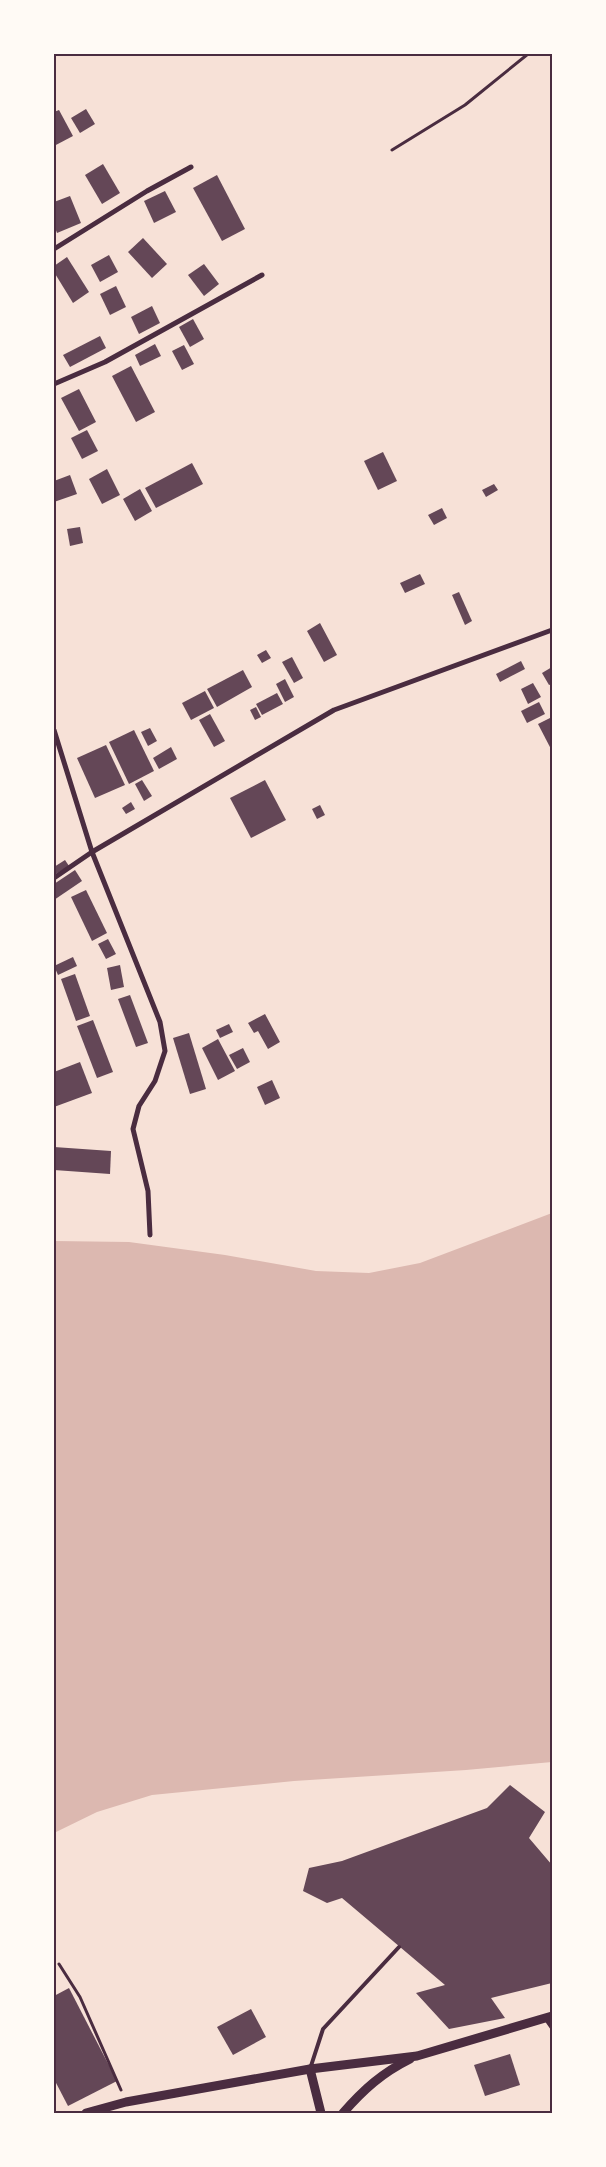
<svg xmlns="http://www.w3.org/2000/svg" width="606" height="2167" viewBox="0 0 606 2167" font-family="'Playfair Display',serif">
  <rect width="100%" height="100%" fill="#f7e1d7"/>
  <path fill="#dcb8b0" d="M552 1213V1762L466 1770 294 1781 152 1795 97 1812 54 1833V1241L129 1242 225 1255 316 1271 369 1273 420 1263Z"/>
  <g fill="#644757">
    <path d="M86 109 95 124 80 133 71 118Z"/>
    <path d="M59 110 73 136 54 146V112Z"/>
    <path d="M103 164 120 193 102 204 85 175Z"/>
    <path d="M217 175 245 229 222 241 193 188Z"/>
    <path d="M165 191 176 212 154 223 144 201Z"/>
    <path d="M70 196 81 223 57 233 54 225V202Z"/>
    <path d="M143 238 167 264 152 278 128 252Z"/>
    <path d="M109 255 118 272 100 282 91 265Z"/>
    <path d="M67 257 89 292 73 303 54 272V266Z"/>
    <path d="M204 264 219 284 204 296 188 275Z"/>
    <path d="M116 286 126 307 110 315 100 294Z"/>
    <path d="M152 306 160 323 139 334 131 317Z"/>
    <path d="M193 319 204 339 190 347 179 327Z"/>
    <path d="M100 336 106 348 70 367 63 355Z"/>
    <path d="M155 344 161 356 140 366 135 355Z"/>
    <path d="M184 345 194 364 182 370 172 351Z"/>
    <path d="M131 366 155 412 136 422 112 376Z"/>
    <path d="M79 389 96 422 79 431 61 398Z"/>
    <path d="M87 430 98 451 82 459 71 438Z"/>
    <path d="M383 452 397 481 378 490 364 461Z"/>
    <path d="M192 463 203 484 156 508 145 488Z"/>
    <path d="M107 469 120 495 102 504 89 479Z"/>
    <path d="M70 475 77 494 54 502V481Z"/>
    <path d="M494 484 498 490 486 497 482 490Z"/>
    <path d="M140 489 152 511 135 521 123 499Z"/>
    <path d="M442 508 447 518 434 525 428 515Z"/>
    <path d="M80 527 83 543 70 546 67 529Z"/>
    <path d="M420 574 425 584 405 593 400 583Z"/>
    <path d="M459 592 472 621 465 625 452 595Z"/>
    <path d="M320 623 337 655 324 662 307 631Z"/>
    <path d="M266 650 271 658 262 663 257 655Z"/>
    <path d="M292 657 303 678 294 683 282 662Z"/>
    <path d="M521 661 525 669 500 682 496 674Z"/>
    <path d="M552 667V684L549 685 542 673Z"/>
    <path d="M243 670 252 687 217 707 207 689Z"/>
    <path d="M285 679 294 697 285 702 276 684Z"/>
    <path d="M533 683 541 697 528 704 521 689Z"/>
    <path d="M205 691 214 708 191 720 182 703Z"/>
    <path d="M277 693 283 704 262 715 256 704Z"/>
    <path d="M539 702 545 714 527 723 521 711Z"/>
    <path d="M256 707 261 717 255 720 250 710Z"/>
    <path d="M210 714 225 741 214 747 199 720Z"/>
    <path d="M552 717V751L538 724Z"/>
    <path d="M150 728 157 741 148 746 141 732Z"/>
    <path d="M134 730 154 771 129 784 109 742Z"/>
    <path d="M106 745 125 785 95 798 77 758Z"/>
    <path d="M171 747 177 759 159 769 153 758Z"/>
    <path d="M142 780 152 796 144 801 135 784Z"/>
    <path d="M265 780 286 820 251 838 230 798Z"/>
    <path d="M131 802 135 809 126 814 122 808Z"/>
    <path d="M320 805 325 815 317 819 312 809Z"/>
    <path d="M65 860 69 866 54 875V867Z"/>
    <path d="M75 870 82 881 54 900V884Z"/>
    <path d="M86 890 107 933 92 941 71 897Z"/>
    <path d="M108 939 116 954 106 959 98 944Z"/>
    <path d="M73 957 77 966 58 975 54 966Z"/>
    <path d="M120 965 124 987 111 990 107 968Z"/>
    <path d="M75 974 90 1016 76 1021 61 979Z"/>
    <path d="M130 995 148 1043 136 1047 118 999Z"/>
    <path d="M265 1014 280 1042 268 1049 258 1031 254 1033 248 1023Z"/>
    <path d="M93 1020 113 1072 97 1078 77 1026Z"/>
    <path d="M229 1024 233 1032 220 1038 216 1030Z"/>
    <path d="M189 1033 206 1089 190 1094 173 1038Z"/>
    <path d="M218 1039 235 1071 218 1080 202 1048Z"/>
    <path d="M243 1048 250 1062 237 1069 229 1055Z"/>
    <path d="M80 1062 92 1093 54 1107V1072Z"/>
    <path d="M272 1080 280 1098 265 1105 257 1087Z"/>
    <path d="M54 1147 111 1151 110 1174 54 1170Z"/>
    <path d="M510 1785 545 1812 529 1838 552 1865V1983L491 1998 505 2018 449 2029 416 1993 445 1985 342 1898 327 1903 303 1891 309 1868 342 1861 487 1808Z"/>
    <path d="M69 1988 117 2081 68 2106 54 2079V1996Z"/>
    <path d="M251 2009 266 2037 233 2055 217 2027Z"/>
    <path d="M510 2054 520 2085 485 2096 474 2065Z"/>
  </g>
  <g fill="none" stroke-linecap="round" stroke-linejoin="round">
    <g stroke="#4a2c40" stroke-width="3">
      <path d="M392 150 465 105 528 54"/>
      <path d="M59 1964 80 1997 121 2090"/>
    </g>
    <path stroke="#4a2c40" stroke-width="4" d="M310 2069 323 2029 399 1947"/>
    <g stroke="#4a2c40" stroke-width="5">
      <path d="M54 249 147 191 191 167"/>
      <path d="M54 384 105 362 262 275"/>
      <path d="M54 730 92 852 160 1022 165 1051 155 1081 139 1106 133 1129 148 1191 150 1235"/>
      <path d="M54 878 92 852 334 710 552 630"/>
      <path d="M545 2017 552 2027"/>
    </g>
    <g stroke="#4a2c40" stroke-width="9">
      <path d="M310 2069 321 2113"/>
      <path d="M86 2113 126 2102 310 2069 417 2056 552 2016"/>
      <path d="M343 2113C364 2089 382 2073 410 2059"/>
    </g>
  </g>
  <rect width="606" height="2167" fill="none" stroke="#fffaf5" stroke-width="110"/>
  <rect x="55" y="55" width="496" height="2057" fill="none" stroke="#4a2c40" stroke-width="2"/>
</svg>
